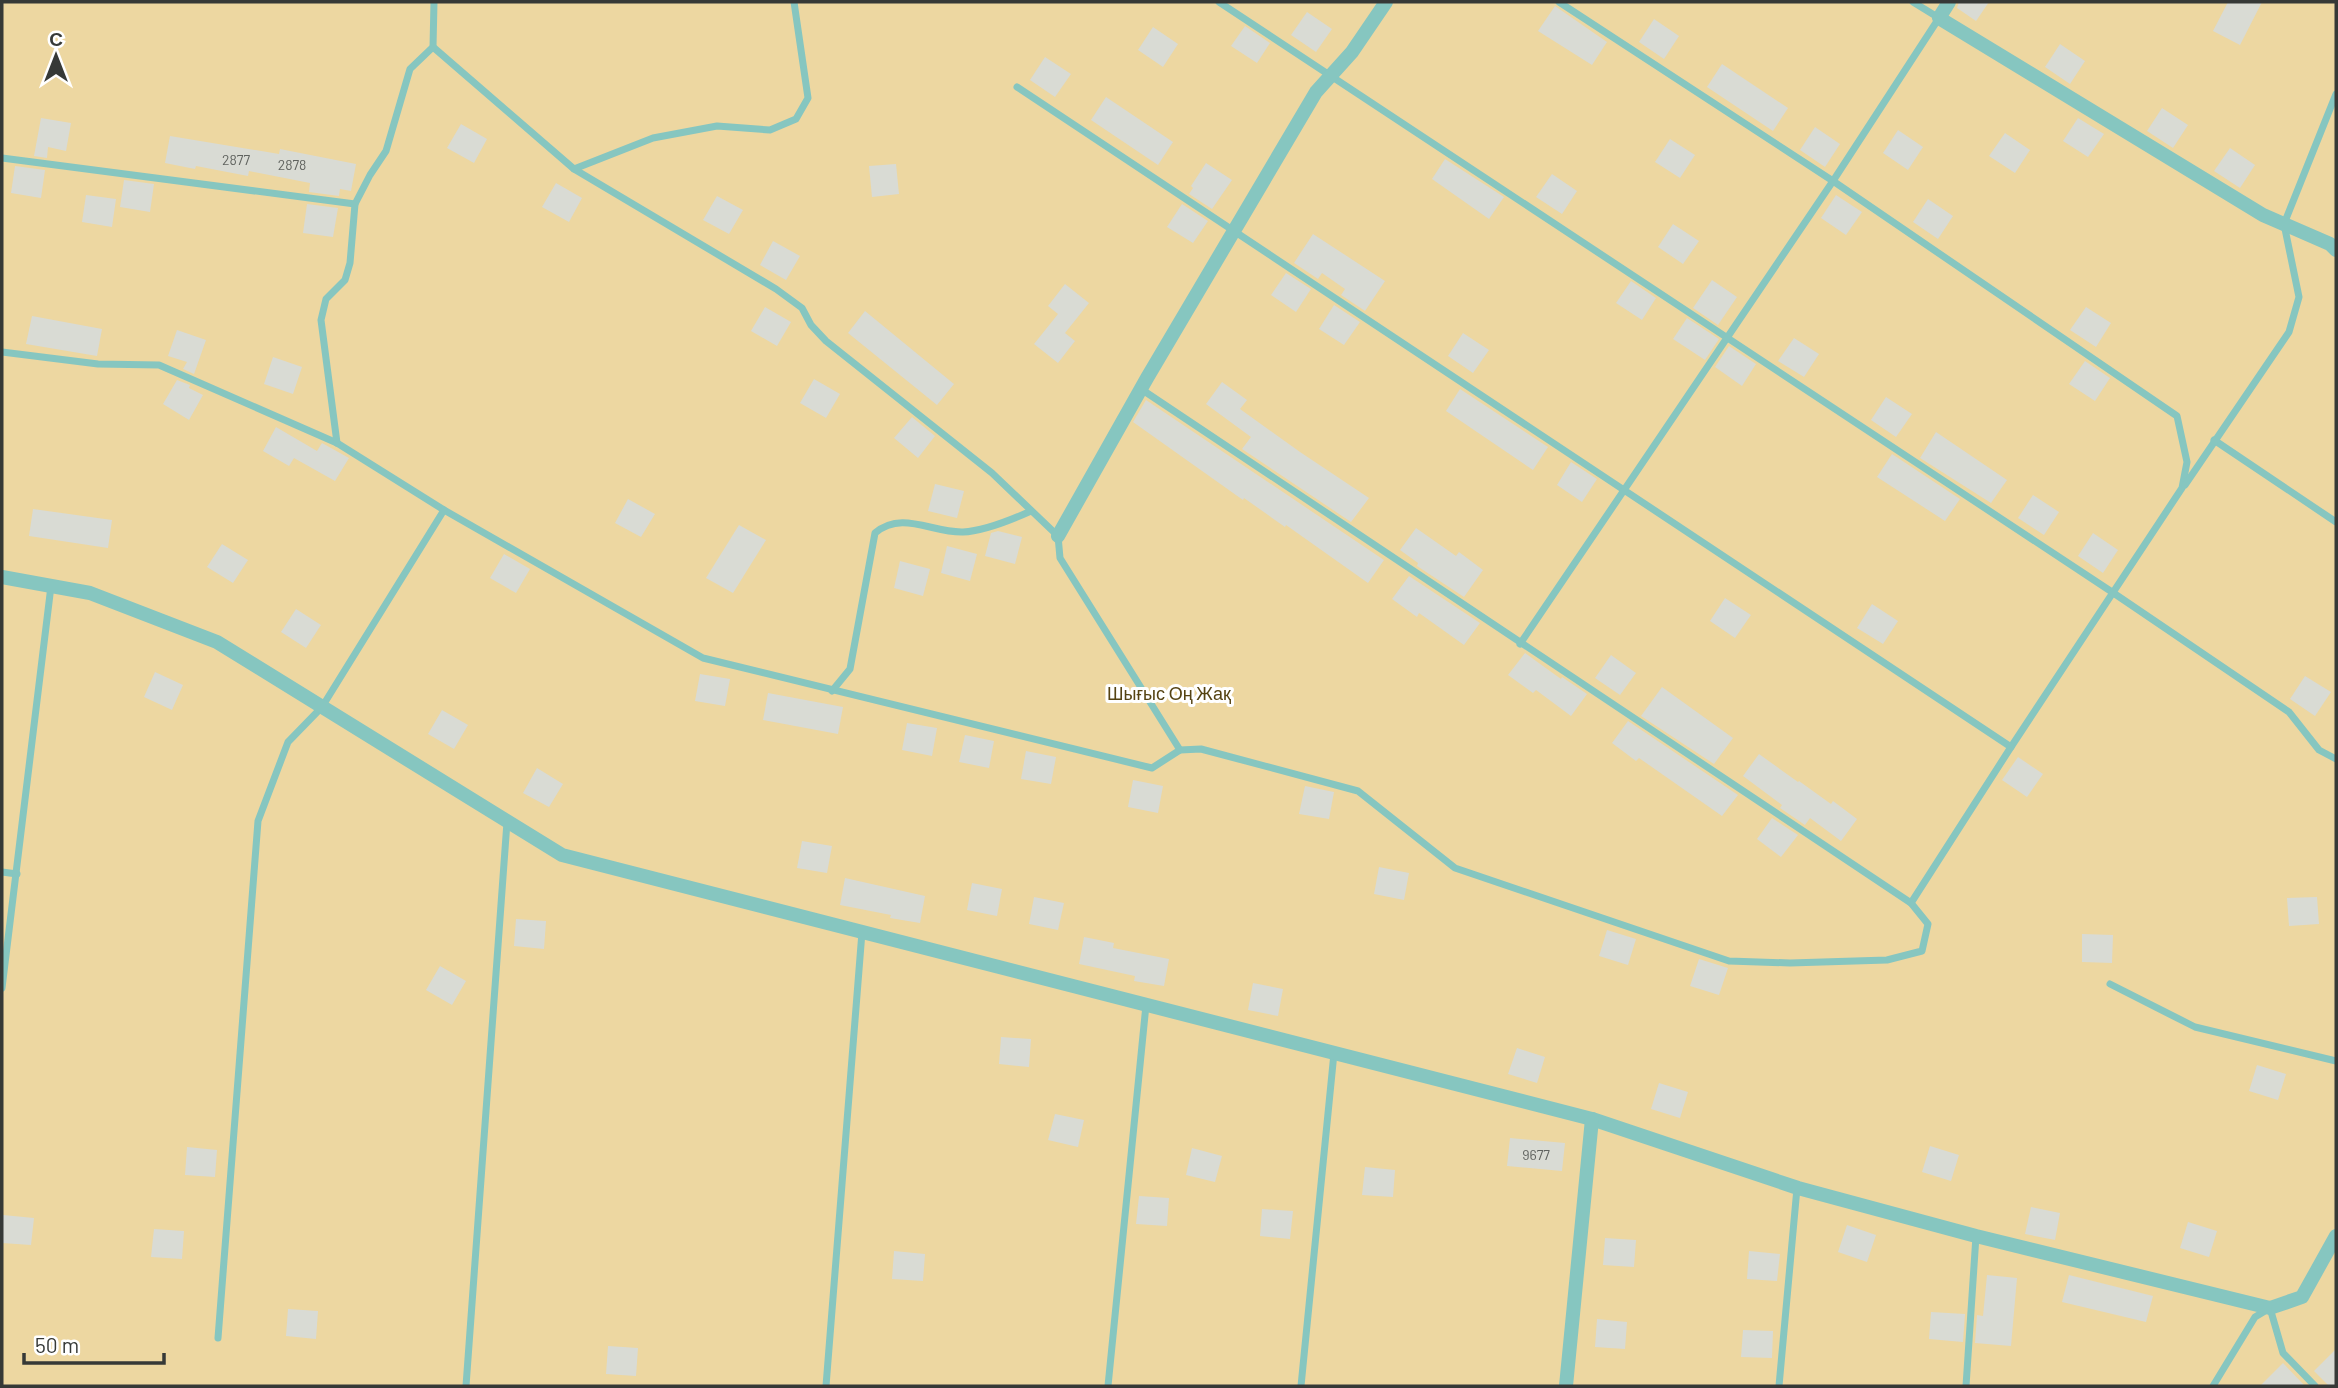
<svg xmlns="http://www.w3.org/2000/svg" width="2338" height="1388" viewBox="0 0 2338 1388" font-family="Barlow,sans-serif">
  <rect width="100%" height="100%" fill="#f6fdf8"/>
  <rect fill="#edd7a1" x="2" y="2" width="2334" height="1384"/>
  <g fill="#d9dbd4">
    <path d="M1959 2H1989L1976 21 1957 8Z"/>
    <path d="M2228 2H2262L2240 45 2213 31Z"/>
    <path d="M1555 6 1607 42 1592 65 1538 31Z"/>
    <path d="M1307 12 1332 29 1316 52 1291 35Z"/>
    <path d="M1654 19 1679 36 1664 59 1639 42Z"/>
    <path d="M1245 26 1270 43 1257 63 1231 46Z"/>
    <path d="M1153 27 1178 44 1163 67 1138 50Z"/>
    <path d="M2060 44 2085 61 2070 84 2045 67Z"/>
    <path d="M1045 57 1071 74 1055 97 1030 80Z"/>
    <path d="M1722 64 1788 108 1773 131 1707 87Z"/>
    <path d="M1106 97 1173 142 1158 165 1091 120Z"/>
    <path d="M2162 108 2188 125 2173 148 2147 131Z"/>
    <path d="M41 118 71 123 66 151 48 147 47 158 34 156Z"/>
    <path d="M2078 118 2104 134 2088 157 2063 141Z"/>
    <path d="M461 124 487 139 474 163 447 148Z"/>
    <path d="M1815 127 1840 144 1825 167 1800 150Z"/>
    <path d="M1898 130 1923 147 1908 170 1883 153Z"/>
    <path d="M2005 133 2030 150 2015 173 1989 156Z"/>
    <path d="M170 136 279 154 280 149 356 164 351 191 340 189 339 196 309 192 310 183 249 171 248 176 196 166 195 169 165 163Z"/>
    <path d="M1670 139 1695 155 1680 178 1655 162Z"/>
    <path d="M2230 148 2255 165 2240 188 2214 171Z"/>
    <path d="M1445 159 1504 197 1489 219 1432 179Z"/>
    <path d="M1206 163 1232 180 1212 209 1189 194 1193 188 1191 186Z"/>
    <path d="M896 164 899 194 872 197 869 166Z"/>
    <path d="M15 166 45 170 41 198 11 193Z"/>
    <path d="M1552 174 1577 191 1562 214 1536 197Z"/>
    <path d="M124 180 154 184 150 212 120 207Z"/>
    <path d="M556 183 582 198 569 222 542 207Z"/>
    <path d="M86 195 116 199 112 227 82 222Z"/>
    <path d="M1836 195 1862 212 1846 235 1821 218Z"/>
    <path d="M717 196 743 210 729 234 703 220Z"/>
    <path d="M1928 199 1953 216 1938 239 1913 222Z"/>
    <path d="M307 204 338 208 333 237 303 233Z"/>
    <path d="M1182 204 1208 221 1193 243 1167 227Z"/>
    <path d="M1673 224 1699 241 1683 264 1658 247Z"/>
    <path d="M1313 234 1385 281 1365 311 1341 295 1345 289 1322 273 1318 279 1294 263Z"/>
    <path d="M773 241 800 256 786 280 760 265Z"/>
    <path d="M1286 273 1311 289 1296 312 1271 295Z"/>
    <path d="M1712 280 1737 297 1718 325 1693 308Z"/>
    <path d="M1631 281 1656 298 1642 320 1616 303Z"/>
    <path d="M1065 284 1089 303 1065 333 1075 341 1058 363 1034 344 1058 314 1048 306Z"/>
    <path d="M1334 305 1360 322 1344 345 1319 329Z"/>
    <path d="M765 307 791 322 777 346 751 331Z"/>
    <path d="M2086 307 2111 323 2096 347 2070 330Z"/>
    <path d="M865 311 954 384 937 405 848 333Z"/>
    <path d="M32 316 102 329 97 356 26 344Z"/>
    <path d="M1687 318 1719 339 1705 360 1673 339Z"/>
    <path d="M177 330 206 340 194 374 183 369 187 362 168 356Z"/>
    <path d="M1463 333 1489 350 1473 373 1448 356Z"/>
    <path d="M1794 338 1819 354 1804 377 1778 361Z"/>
    <path d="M1729 346 1756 364 1742 386 1715 367Z"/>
    <path d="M273 357 302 367 293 394 264 384Z"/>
    <path d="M2085 361 2110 378 2095 401 2069 384Z"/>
    <path d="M814 379 840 394 826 418 800 403Z"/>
    <path d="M177 380 190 385 189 388 203 395 189 420 163 404Z"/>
    <path d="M1222 382 1247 400 1240 409 1300 452 1369 498 1351 522 1242 449 1251 437 1206 404Z"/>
    <path d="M1460 389 1548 447 1533 470 1446 411Z"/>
    <path d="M1886 397 1912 414 1896 437 1871 420Z"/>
    <path d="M1146 400 1384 560 1368 583 1286 525 1285 527 1244 498 1243 500 1133 422Z"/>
    <path d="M912 417 935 436 918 458 894 438Z"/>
    <path d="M276 427 317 451 322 443 349 458 335 481 294 458 289 466 263 451Z"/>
    <path d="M1936 432 2007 480 1991 503 1920 458Z"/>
    <path d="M1892 454 1960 499 1945 521 1877 477Z"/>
    <path d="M1571 462 1597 479 1582 502 1557 485Z"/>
    <path d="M935 484 964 491 957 518 928 511Z"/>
    <path d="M2033 495 2059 512 2044 535 2018 518Z"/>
    <path d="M628 499 655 514 641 537 615 523Z"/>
    <path d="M33 509 112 520 108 548 29 536Z"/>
    <path d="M739 525 766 540 733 593 706 578Z"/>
    <path d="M1416 528 1456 556 1459 552 1483 570 1464 597 1417 566 1418 563 1400 550Z"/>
    <path d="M998 531 1022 537 1015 564 985 556 991 533Z"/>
    <path d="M2093 533 2118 550 2103 573 2078 556Z"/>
    <path d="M222 544 248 560 233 583 207 567Z"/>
    <path d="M947 546 977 554 970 581 941 573Z"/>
    <path d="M504 554 530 569 516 593 490 578Z"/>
    <path d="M900 561 930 569 923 596 894 588Z"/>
    <path d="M1409 576 1480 623 1464 645 1419 613 1417 617 1392 599Z"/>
    <path d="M1725 598 1751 615 1735 638 1710 621Z"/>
    <path d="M1872 604 1898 621 1883 644 1857 628Z"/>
    <path d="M296 609 321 625 306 648 281 632Z"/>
    <path d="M1525 653 1561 679 1562 677 1587 694 1571 716 1536 690 1533 693 1508 675Z"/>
    <path d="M1611 655 1636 673 1620 695 1595 678Z"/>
    <path d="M155 672 183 685 172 710 144 697Z"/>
    <path d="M700 674 730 679 725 706 695 701Z"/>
    <path d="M2305 676 2331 692 2315 716 2290 699Z"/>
    <path d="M1662 687 1733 738 1714 764 1641 716Z"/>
    <path d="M768 693 843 707 838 734 763 720Z"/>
    <path d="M442 710 468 725 454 749 428 734Z"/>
    <path d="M1628 721 1738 795 1722 816 1639 758 1636 761 1612 743Z"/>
    <path d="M907 723 937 728 932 756 902 750Z"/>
    <path d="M965 735 994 741 989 768 959 762Z"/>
    <path d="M1026 751 1056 757 1051 784 1021 779Z"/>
    <path d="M1759 754 1798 782 1799 781 1831 804 1833 801 1857 819 1841 841 1810 818 1805 825 1780 808 1782 805 1743 776Z"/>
    <path d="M2018 757 2043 774 2027 797 2002 780Z"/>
    <path d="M537 768 563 784 549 807 523 793Z"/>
    <path d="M1133 780 1163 786 1158 813 1128 807Z"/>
    <path d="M1305 786 1334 792 1329 819 1299 814Z"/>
    <path d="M1772 818 1798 835 1781 857 1757 839Z"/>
    <path d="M802 841 832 846 827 873 797 868Z"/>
    <path d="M1379 867 1409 873 1404 900 1374 894Z"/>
    <path d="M845 878 925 896 920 923 890 918 891 915 840 905Z"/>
    <path d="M972 883 1002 889 997 916 967 910Z"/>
    <path d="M1034 897 1064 903 1058 930 1029 924Z"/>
    <path d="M2317 897 2319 924 2289 926 2287 898Z"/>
    <path d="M516 919 546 921 544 949 514 946Z"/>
    <path d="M1607 930 1636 939 1628 965 1599 956Z"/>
    <path d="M2082 934 2113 935 2112 963 2082 962Z"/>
    <path d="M1084 937 1114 943 1113 948 1169 959 1164 986 1134 981 1135 976 1079 964Z"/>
    <path d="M1699 959 1728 968 1719 995 1690 986Z"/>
    <path d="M440 966 466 981 452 1005 426 990Z"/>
    <path d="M1253 983 1283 989 1278 1016 1248 1010Z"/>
    <path d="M1001 1037 1031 1039 1029 1067 999 1064Z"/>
    <path d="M1517 1048 1545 1057 1537 1083 1508 1074Z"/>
    <path d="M2257 1065 2286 1074 2278 1100 2249 1091Z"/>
    <path d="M1659 1083 1688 1092 1680 1118 1651 1109Z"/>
    <path d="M1055 1114 1084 1120 1078 1147 1048 1140Z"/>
    <path d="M1510 1138 1565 1143 1562 1171 1507 1166Z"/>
    <path d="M1930 1146 1959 1155 1951 1181 1922 1172Z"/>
    <path d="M187 1147 217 1150 215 1177 185 1175Z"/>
    <path d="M1192 1148 1222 1156 1215 1182 1186 1175Z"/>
    <path d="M1365 1167 1395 1170 1393 1197 1362 1195Z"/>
    <path d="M1139 1196 1169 1198 1167 1226 1136 1224Z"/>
    <path d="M2031 1207 2060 1213 2055 1240 2025 1234Z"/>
    <path d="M1262 1209 1293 1211 1290 1239 1260 1236Z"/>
    <path d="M3 1215 34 1218 31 1245 2 1243Z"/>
    <path d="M2188 1222 2217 1231 2209 1257 2180 1248Z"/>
    <path d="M1847 1225 1876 1235 1867 1262 1838 1252Z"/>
    <path d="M154 1229 184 1231 182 1259 151 1257Z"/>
    <path d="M1605 1238 1636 1240 1634 1267 1603 1265Z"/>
    <path d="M894 1251 925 1254 923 1281 892 1279Z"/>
    <path d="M1749 1251 1780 1254 1777 1281 1747 1279Z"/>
    <path d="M1987 1275 2017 1278 2011 1346 1975 1343 1977 1315 1983 1316Z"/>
    <path d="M2069 1275 2153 1296 2146 1322 2062 1302Z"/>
    <path d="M288 1309 318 1311 316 1339 286 1336Z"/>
    <path d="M1931 1312 1965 1314 1963 1342 1929 1339Z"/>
    <path d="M1597 1319 1627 1322 1625 1349 1595 1347Z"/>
    <path d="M1743 1330 1773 1331 1772 1358 1741 1357Z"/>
    <path d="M608 1346 638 1348 636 1376 606 1374Z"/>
    <path d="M2336 1349V1386H2329L2314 1371Z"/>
    <path d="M2283 1363 2305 1386H2260Z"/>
  </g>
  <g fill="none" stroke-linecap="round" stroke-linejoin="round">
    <g stroke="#86c6c0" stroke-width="7">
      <path d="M1219 2 2112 592 2289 712 2319 750 2336 759"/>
      <path d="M1559 2 1833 181 2177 416 2187 462 2182 488 2011 747 1911 903"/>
      <path d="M433 47 574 169 776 289 802 308 811 325 826 341 992 473 1058 536 1060 558 1180 750"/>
      <path d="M1017 87 2011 747"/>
      <path d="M2 158 355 204"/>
      <path d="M574 169 653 138 717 126 770 130 796 119 808 98 794 2"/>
      <path d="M2 352 98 364 159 365 337 443 444 510 703 658 1152 768 1180 750 1201 749 1358 791 1455 868 1729 961 1790 963 1887 960 1922 951 1928 924 1911 903 1141 389"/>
      <path d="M2214 440 2336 522"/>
      <path d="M337 443 321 320 326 299 345 280 350 263 355 204 370 175 386 151 410 69 433 47 434 2"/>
      <path d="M2185 485 2289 332 2299 297 2284 224 2336 94"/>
      <path d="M1520 644 1833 181 1939 18 1913 2"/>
      <path d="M832 691 850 669 875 533C902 510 932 533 963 532 985 531 1011 520 1031 511"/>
      <path d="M2 872 17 874"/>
      <path d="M2110 984 2195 1027 2336 1061"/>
      <path d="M2 988 51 586"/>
      <path d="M218 1338 258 821 288 742 322 707 444 510"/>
      <path d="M466 1386 507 822"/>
      <path d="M826 1386 862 932"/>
      <path d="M1108 1386 1146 1005"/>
      <path d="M1301 1386 1334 1053"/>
      <path d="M1779 1386 1797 1188"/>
      <path d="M1966 1386 1976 1236"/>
      <path d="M2213 1386 2255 1317 2270 1308 2283 1353 2315 1386"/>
    </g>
    <g stroke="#86c6c0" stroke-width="14">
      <path d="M1949 2 1939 18 2263 215 2330 244 2336 250"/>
      <path d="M1058 536 1147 378 1316 92 1352 52 1386 2"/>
      <path d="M2 577 90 593 217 642 562 855 1592 1119 1798 1188 1976 1236 2270 1308 2302 1297 2336 1236"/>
      <path d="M1566 1386 1592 1119"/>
    </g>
  </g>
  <g text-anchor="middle" stroke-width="6" stroke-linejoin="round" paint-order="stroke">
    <g font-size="14" fill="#5f625e">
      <text x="236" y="165">2877</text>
      <text x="292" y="170">2878</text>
      <text x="1536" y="1160">9677</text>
    </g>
    <g font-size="18" fill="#554312" stroke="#fff">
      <text x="1169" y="700">Шығыс Оң Жақ</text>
    </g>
  </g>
  <rect width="2338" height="1388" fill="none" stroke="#363937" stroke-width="7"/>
  <g transform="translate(56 56)" stroke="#ffffff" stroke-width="5" paint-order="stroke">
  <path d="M0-5L12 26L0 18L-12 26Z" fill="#363937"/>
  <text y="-10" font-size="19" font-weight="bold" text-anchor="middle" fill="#363937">С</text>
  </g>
  <path d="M24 1353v10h140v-10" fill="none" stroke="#363937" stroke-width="3.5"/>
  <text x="35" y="1353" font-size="21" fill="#363937" stroke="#ffffff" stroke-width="5" paint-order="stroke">50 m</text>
</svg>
